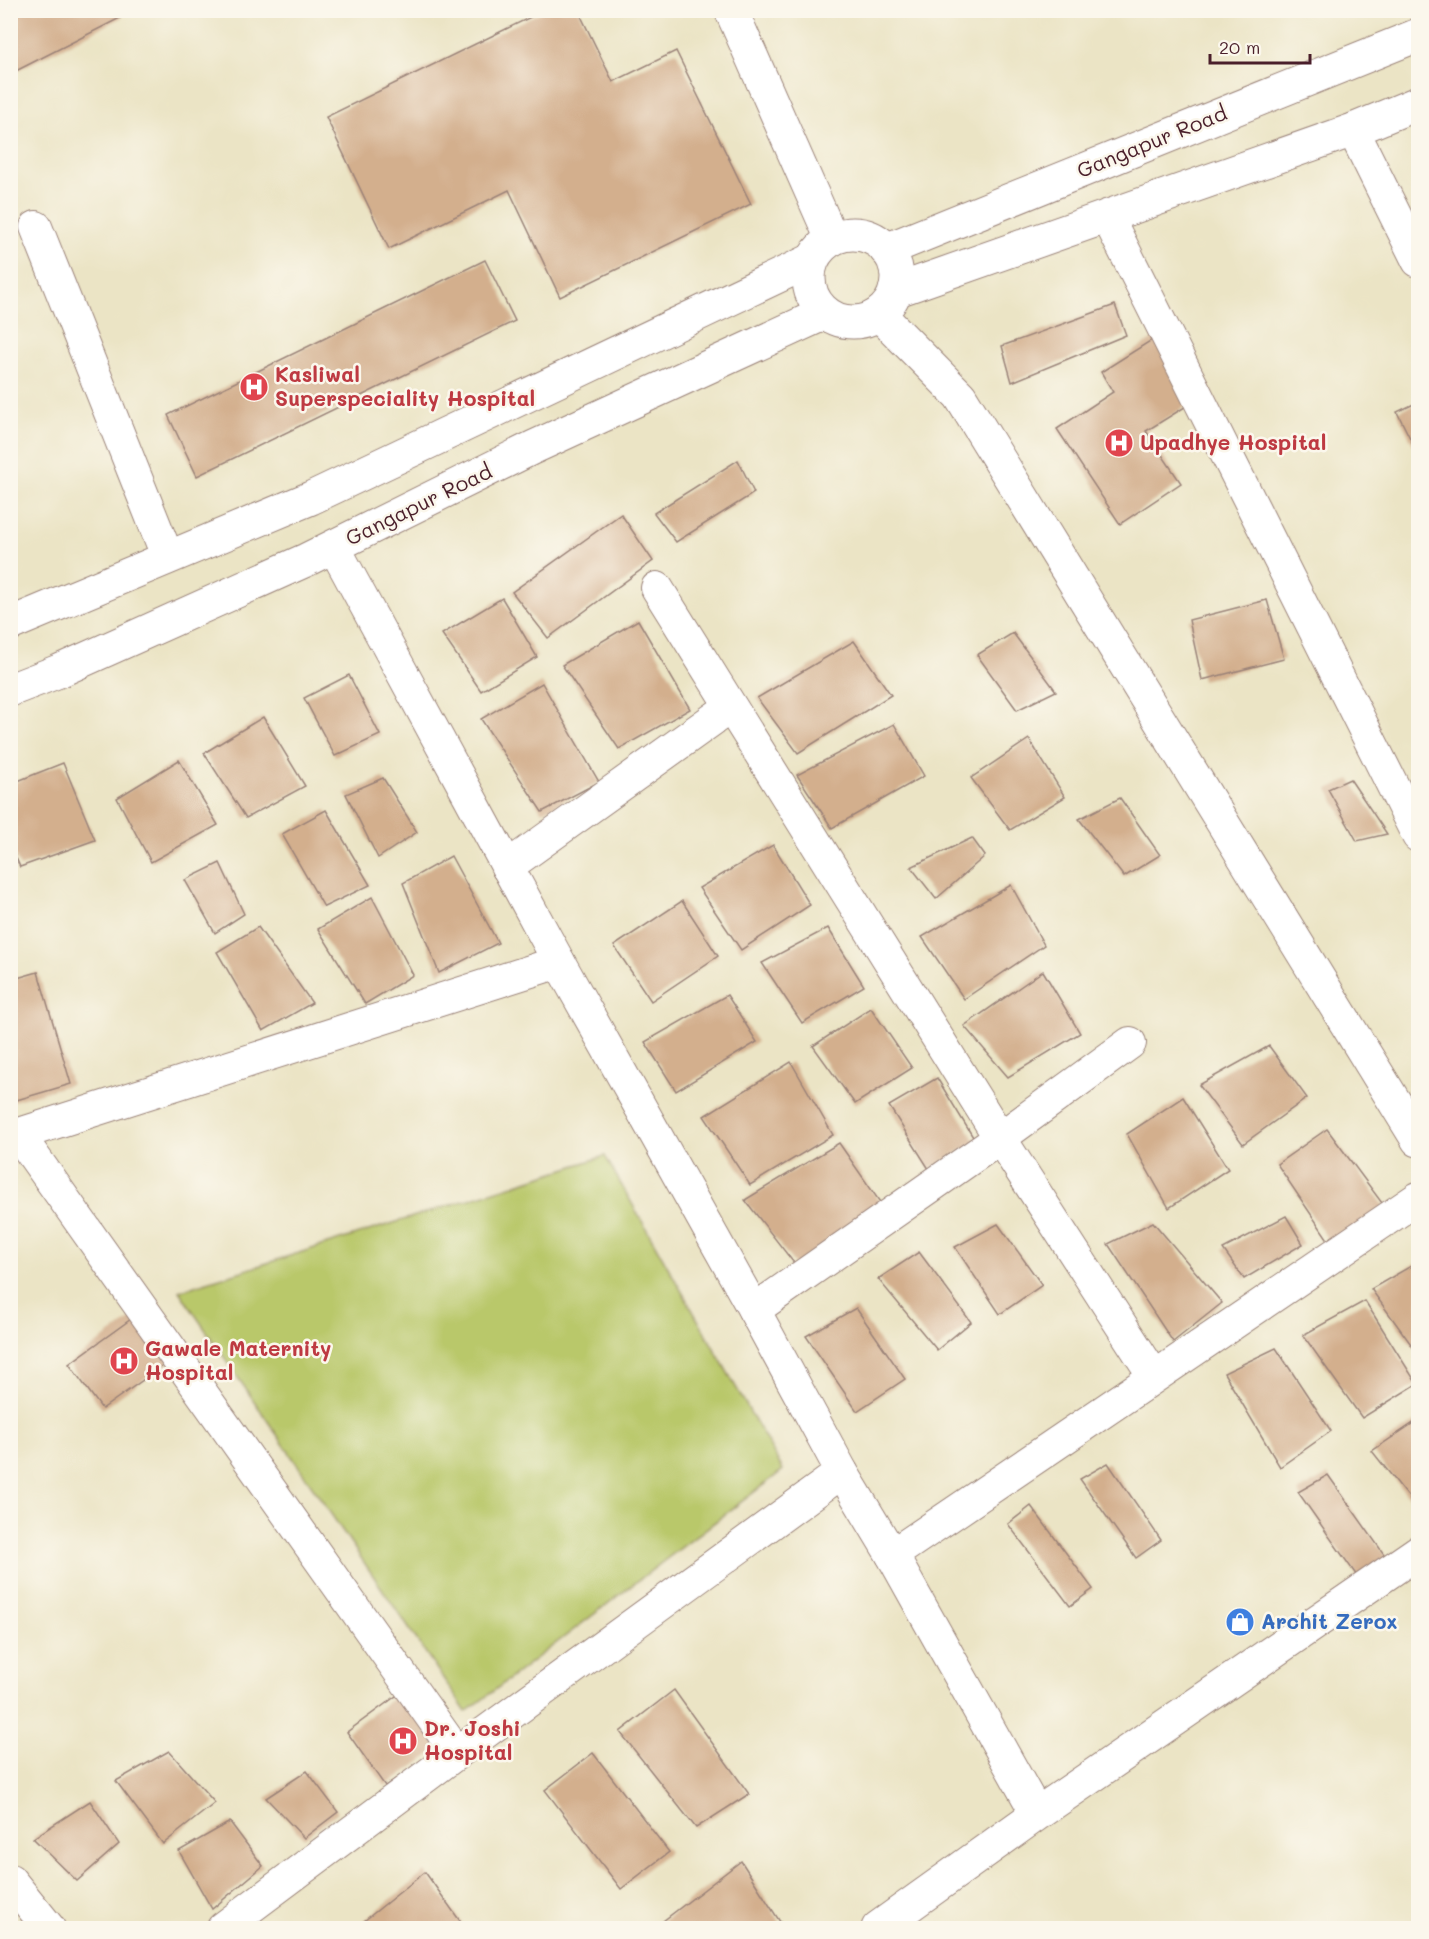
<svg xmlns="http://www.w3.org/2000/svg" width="1429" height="1939" viewBox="0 0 1429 1939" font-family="Mali,sans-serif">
  <rect width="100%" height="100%" fill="#fbf7ec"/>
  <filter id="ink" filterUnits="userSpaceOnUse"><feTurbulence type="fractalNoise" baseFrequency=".0167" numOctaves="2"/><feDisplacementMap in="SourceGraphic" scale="12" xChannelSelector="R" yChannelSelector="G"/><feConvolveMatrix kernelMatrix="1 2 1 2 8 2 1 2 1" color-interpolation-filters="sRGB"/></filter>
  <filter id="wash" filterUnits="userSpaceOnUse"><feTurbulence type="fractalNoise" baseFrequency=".008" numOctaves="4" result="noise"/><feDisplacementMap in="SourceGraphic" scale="24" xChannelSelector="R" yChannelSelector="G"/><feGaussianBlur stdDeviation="1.35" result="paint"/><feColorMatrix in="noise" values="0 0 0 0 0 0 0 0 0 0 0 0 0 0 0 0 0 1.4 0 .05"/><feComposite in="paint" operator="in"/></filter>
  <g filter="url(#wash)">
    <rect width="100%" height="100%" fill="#ebe4c5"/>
    <path fill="#b9c86a" stroke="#82744a" stroke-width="1.5" d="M605 1156 783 1470 466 1712 179 1291Z"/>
    <g id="blocks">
      <g fill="#d3af8d">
        <path d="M10 10H118L122 17 10 74Z"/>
        <path d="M545 10H578L613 82 676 51 751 204 560 297 509 190 389 249 326 117Z"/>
        <path d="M485 260 515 321 197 476 168 415Z"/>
        <path d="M1115 305 1126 335 1012 382 1002 346Z"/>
        <path d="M1158 336 1198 399 1146 431 1181 483 1120 524 1057 429 1113 392 1101 372Z"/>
        <path d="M1418 402V454L1397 412Z"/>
        <path d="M738 460 754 493 676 542 654 513Z"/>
        <path d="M621 514 653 561 548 638 512 592Z"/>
        <path d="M502 598 537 657 481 691 442 634Z"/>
        <path d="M1267 600 1284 659 1202 680 1189 620Z"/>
        <path d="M638 620 690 709 619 749 562 665Z"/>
        <path d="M1013 633 1056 691 1017 710 977 655Z"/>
        <path d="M854 641 891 695 798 753 757 698Z"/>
        <path d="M349 675 380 735 335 756 304 698Z"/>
        <path d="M542 683 599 782 542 812 481 719Z"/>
        <path d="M263 717 305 786 246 818 204 753Z"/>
        <path d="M894 724 924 776 832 828 797 775Z"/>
        <path d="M1029 739 1065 797 1010 830 971 778Z"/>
        <path d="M179 760 218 825 151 862 117 798Z"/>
        <path d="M63 763 95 840 20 867 10 844V784Z"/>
        <path d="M383 778 417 832 378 858 346 794Z"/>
        <path d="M1350 779 1387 834 1357 841 1328 789Z"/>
        <path d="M1120 798 1160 855 1124 877 1079 819Z"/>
        <path d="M326 810 370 885 324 907 282 834Z"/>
        <path d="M972 838 985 856 936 899 911 867Z"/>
        <path d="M773 845 810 905 741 950 699 888Z"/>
        <path d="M451 856 498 943 439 973 403 883Z"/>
        <path d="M220 863 244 914 215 933 185 880Z"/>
        <path d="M1011 885 1044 945 964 999 922 937Z"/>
        <path d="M372 897 413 975 365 1004 318 929Z"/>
        <path d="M682 901 718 956 651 1001 614 946Z"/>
        <path d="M258 927 312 1003 263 1031 217 952Z"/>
        <path d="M828 928 864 986 802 1023 762 963Z"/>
        <path d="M1043 971 1080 1033 1008 1077 964 1026Z"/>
        <path d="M38 972 71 1084 10 1102V980Z"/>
        <path d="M727 995 757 1042 676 1091 645 1042Z"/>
        <path d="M871 1008 912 1068 855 1104 813 1046Z"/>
        <path d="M1269 1046 1307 1098 1243 1144 1199 1085Z"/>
        <path d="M791 1062 833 1135 750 1185 704 1116Z"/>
        <path d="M937 1078 976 1142 929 1169 889 1106Z"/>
        <path d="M1183 1097 1228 1169 1169 1208 1127 1134Z"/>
        <path d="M1327 1129 1385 1207 1331 1244 1277 1164Z"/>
        <path d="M839 1143 882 1205 797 1267 745 1200Z"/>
        <path d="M1286 1216 1303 1244 1244 1279 1223 1249Z"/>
        <path d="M1153 1222 1222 1303 1173 1342 1108 1244Z"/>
        <path d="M998 1224 1042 1285 1000 1314 955 1247Z"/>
        <path d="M919 1252 971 1322 937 1350 878 1279Z"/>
        <path d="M1418 1262V1354L1371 1289Z"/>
        <path d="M1365 1301 1417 1384 1362 1418 1303 1335Z"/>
        <path d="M856 1308 905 1379 857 1411 806 1336Z"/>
        <path d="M138 1314 171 1360 102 1409 69 1364Z"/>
        <path d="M1276 1348 1331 1431 1280 1467 1224 1373Z"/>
        <path d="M1418 1420V1509L1372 1451Z"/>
        <path d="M1108 1463 1161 1540 1136 1558 1080 1479Z"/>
        <path d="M1328 1475 1386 1557 1359 1579 1298 1492Z"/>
        <path d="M1031 1506 1093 1589 1070 1606 1008 1524Z"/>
        <path d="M407 1688 446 1744 385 1786 347 1732Z"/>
        <path d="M674 1690 749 1794 696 1828 620 1732Z"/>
        <path d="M169 1751 215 1803 163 1844 116 1781Z"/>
        <path d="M593 1753 669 1852 621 1889 545 1790Z"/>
        <path d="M307 1771 338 1812 304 1838 266 1798Z"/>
        <path d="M90 1801 119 1844 77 1881 33 1838Z"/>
        <path d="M230 1822 263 1866 212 1909 179 1851Z"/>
        <path d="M741 1861 784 1928H654Z"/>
        <path d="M425 1872 465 1928H370L364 1921Z"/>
      </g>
    </g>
  </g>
  <g filter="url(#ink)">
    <use href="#blocks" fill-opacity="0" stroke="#9a8278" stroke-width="1.5"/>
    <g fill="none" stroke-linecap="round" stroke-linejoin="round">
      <g stroke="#9a8278" stroke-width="34">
        <g id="minor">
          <path d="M1353 130 1418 261"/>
          <path d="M1107 216 1418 836"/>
          <path d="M36 227 168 558"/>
          <path d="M334 547 559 962 754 1310 842 1472 892 1555 1037 1814"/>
          <path d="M657 588 1000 1138 1154 1376"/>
          <path d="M507 867 730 707"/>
          <path d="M18 1134 457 1753"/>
          <path d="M10 1137 559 962"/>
          <path d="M754 1310 1000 1138 1130 1043"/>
          <path d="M892 1555 1418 1198"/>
          <path d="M10 1880 49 1928"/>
          <path d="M223 1928 457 1753 842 1472"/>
        </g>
      </g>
      <g stroke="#9a8278" stroke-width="35">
        <g id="tertiary">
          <path d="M731 10 832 239"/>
          <path d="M879 314 960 396 1418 1140"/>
          <path d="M878 1928 1037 1814 1418 1552"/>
        </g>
      </g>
      <g stroke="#9a8278" stroke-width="35">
        <g id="primary">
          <circle cx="853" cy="278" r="44"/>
          <path d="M886 250 1418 35"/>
          <path d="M895 291 1353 130 1418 103"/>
          <path d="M10 624 311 498 812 260"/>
          <path d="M10 690 59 671 306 560 532 448 825 313"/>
        </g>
      </g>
      <use href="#minor" stroke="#fff" stroke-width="32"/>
      <use href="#tertiary" stroke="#fff" stroke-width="33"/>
      <use href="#primary" stroke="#fff" stroke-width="33"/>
    </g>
  </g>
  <defs>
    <g id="hospital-disc" transform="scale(1.5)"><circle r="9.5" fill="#e0444e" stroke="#fbf7ec"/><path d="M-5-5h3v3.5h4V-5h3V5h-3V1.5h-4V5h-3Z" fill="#fff"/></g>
    <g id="shop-disc" transform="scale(1.5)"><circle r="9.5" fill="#3f7fe0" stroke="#fbf7ec"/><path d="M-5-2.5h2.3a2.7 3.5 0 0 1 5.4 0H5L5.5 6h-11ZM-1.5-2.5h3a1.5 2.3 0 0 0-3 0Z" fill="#fff"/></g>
  </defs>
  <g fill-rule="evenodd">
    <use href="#hospital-disc" x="254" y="387"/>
    <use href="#hospital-disc" x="1119" y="443"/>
    <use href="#hospital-disc" x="124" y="1361"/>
    <use href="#shop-disc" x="1240" y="1622"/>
    <use href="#hospital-disc" x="403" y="1741"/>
  </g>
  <g text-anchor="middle" stroke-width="5" stroke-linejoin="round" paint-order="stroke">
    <g font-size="21" fill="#4a1f2b" stroke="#fbf7ec">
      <text transform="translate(1152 142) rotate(-22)" y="7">Gangapur Road</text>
      <text transform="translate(419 505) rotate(-26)" y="7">Gangapur Road</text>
    </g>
    <g font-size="21" font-weight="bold" fill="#be3a42" stroke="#fbf7ec" text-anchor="start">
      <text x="275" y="382">Kasliwal<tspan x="275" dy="24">Superspeciality Hospital</tspan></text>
      <text x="1140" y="450">Upadhye Hospital</text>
      <text x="145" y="1356">Gawale Maternity<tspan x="145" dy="24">Hospital</tspan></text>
      <text x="424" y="1736">Dr. Joshi<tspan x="424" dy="24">Hospital</tspan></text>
    </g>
    <g font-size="21" font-weight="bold" fill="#366cbe" stroke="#fbf7ec" text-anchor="start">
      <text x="1261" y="1629">Archit Zerox</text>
    </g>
  </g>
  <rect width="1429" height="1939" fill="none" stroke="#fbf7ec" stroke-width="36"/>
  <path d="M1210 54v9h100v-9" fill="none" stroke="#4a1f2b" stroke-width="3"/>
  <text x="1219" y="54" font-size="18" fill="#4a1f2b" stroke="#fbf7ec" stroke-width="4.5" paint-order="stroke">20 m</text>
</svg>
